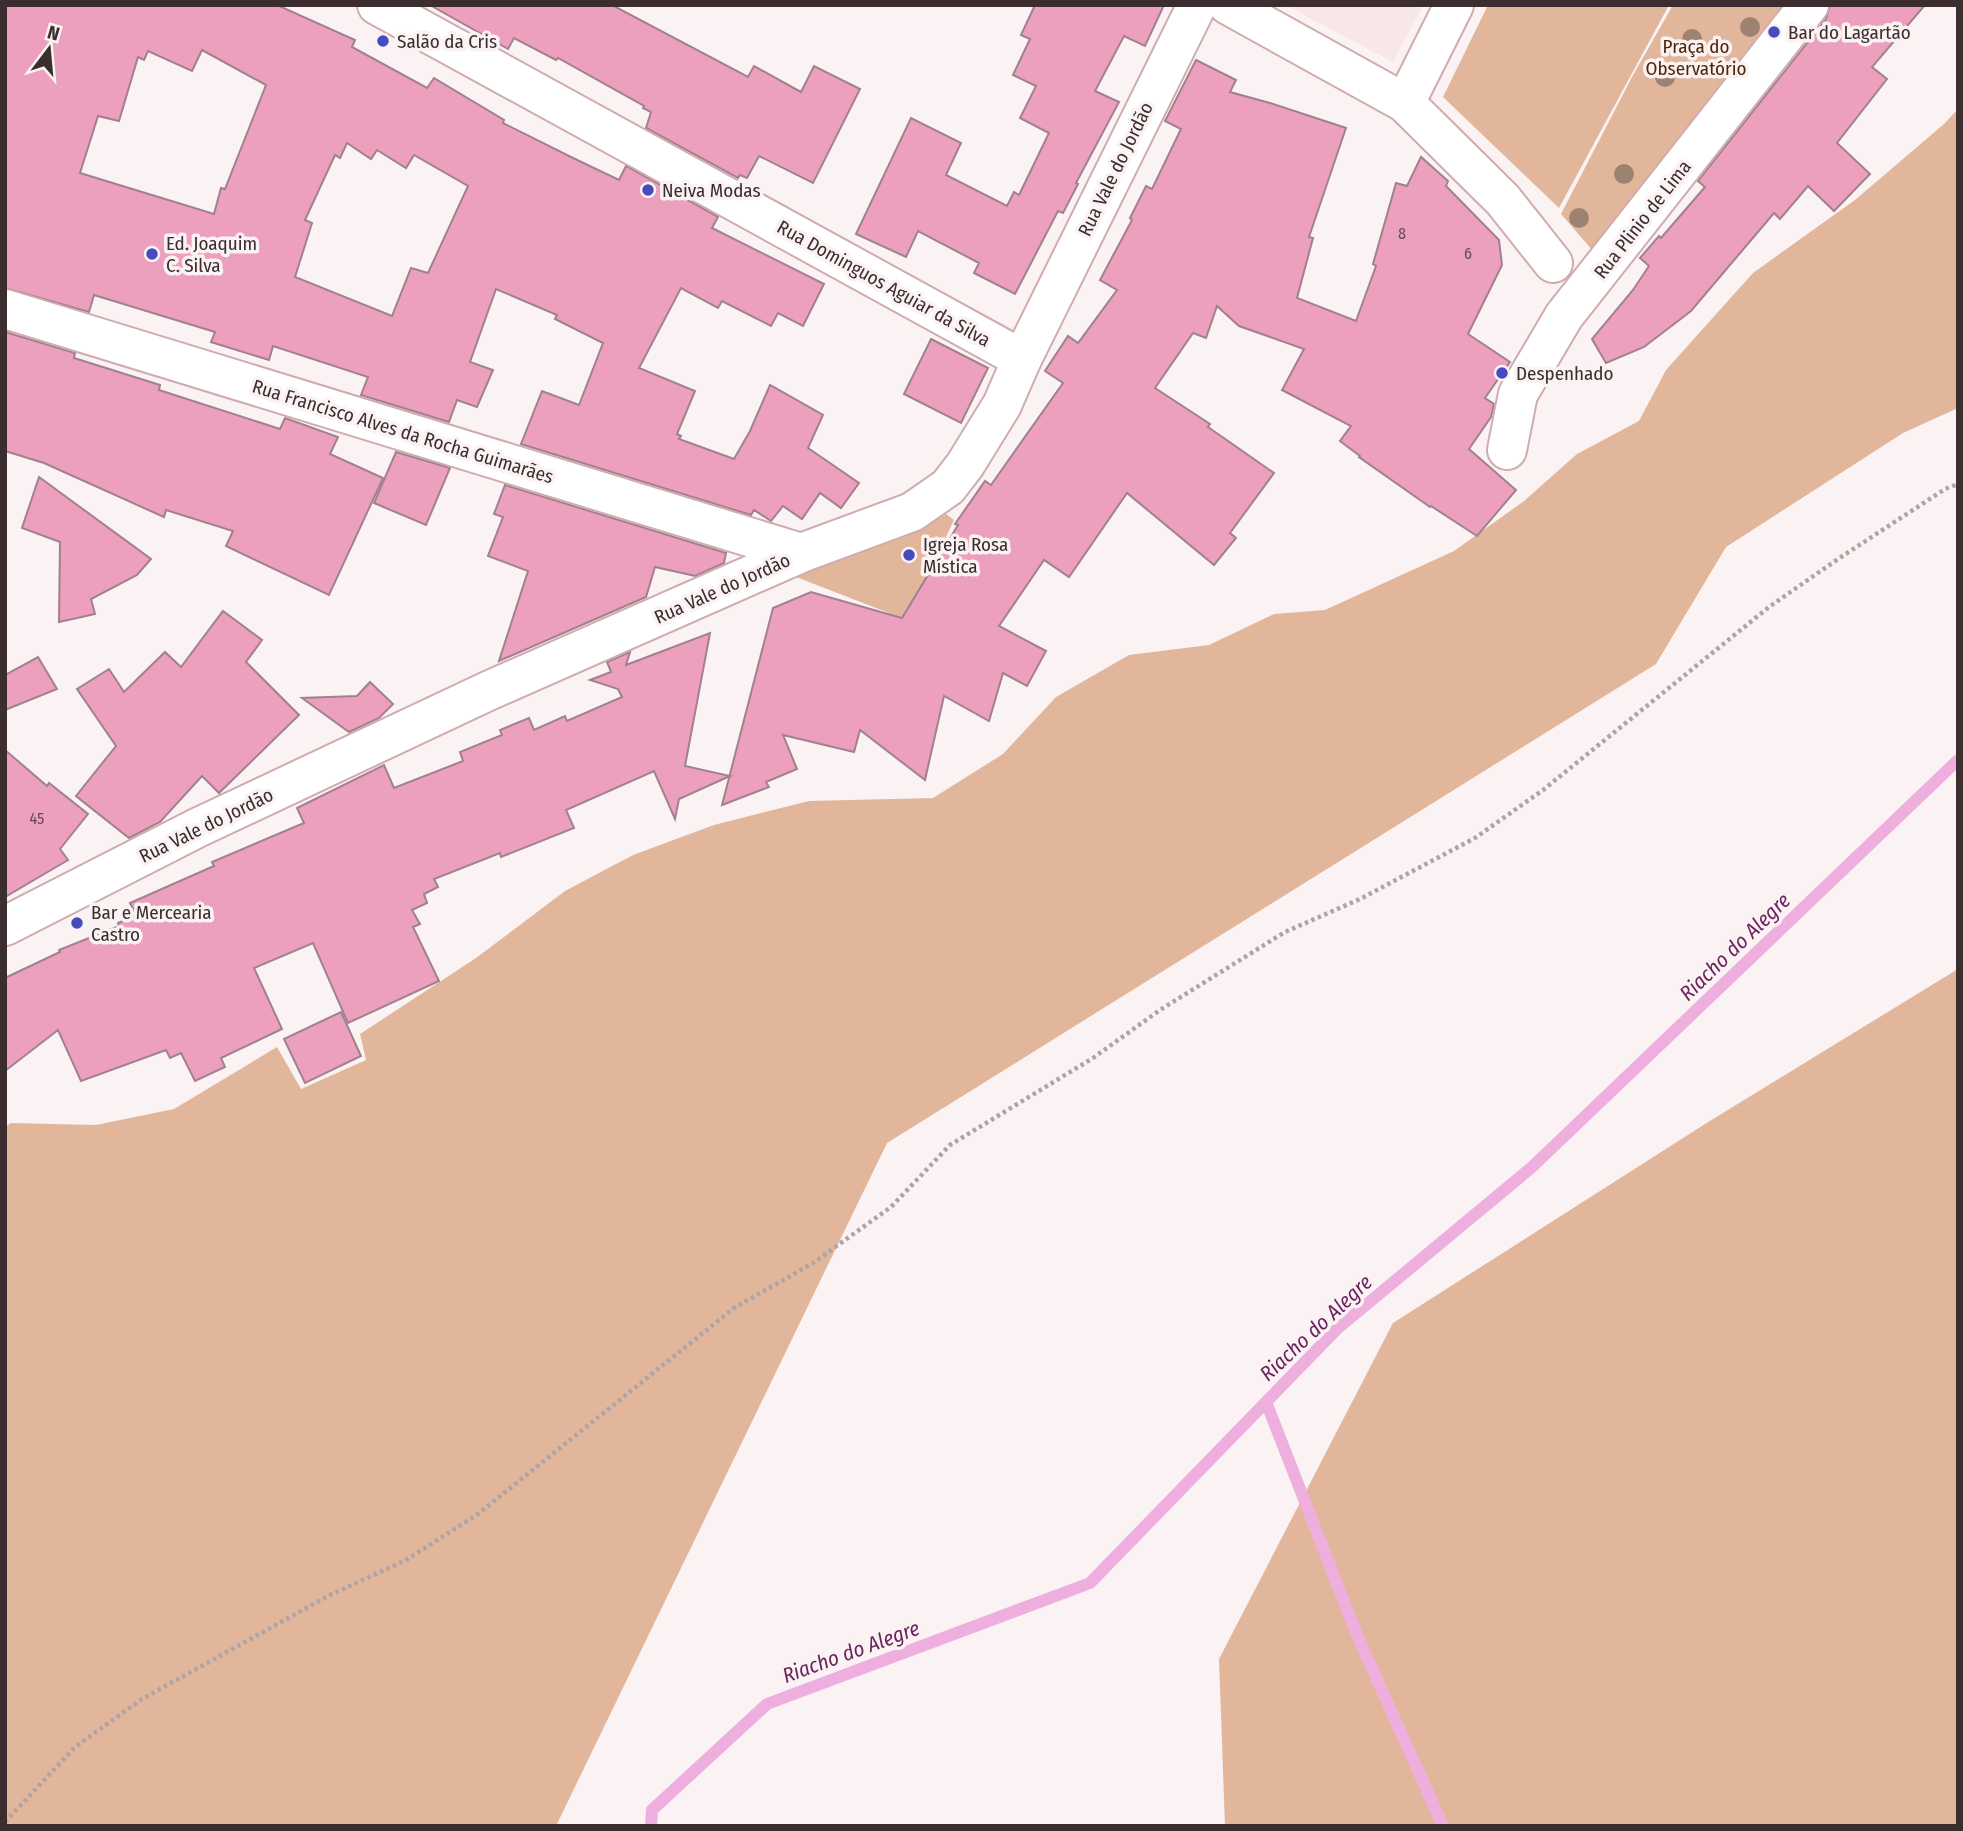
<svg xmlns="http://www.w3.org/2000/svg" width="1963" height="1831" viewBox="0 0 1963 1831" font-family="'Fira Sans Condensed',sans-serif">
  <rect width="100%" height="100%" fill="#faf2f3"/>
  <path fill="#f9e6e6" d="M1285 5H1423L1393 62Z"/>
  <g fill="#e2b69b">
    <path d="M1488 5H1669L1559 208 1443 97Z"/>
    <path d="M1673 5H1791L1600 259 1561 214 1632 77Z"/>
    <path d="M1958 109V408L1903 433 1726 547 1656 664 887 1143 556 1826H5V1127L11 1123 96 1125 174 1109 277 1047 301 1089 366 1060 360 1034 476 958 565 891 633 855 714 825 809 801 933 798 1003 754 1056 697 1129 655 1209 645 1274 614 1325 610 1454 551 1524 501 1577 454 1639 421 1666 370 1753 273 1855 200 1944 124Z"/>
    <path d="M946 514 954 520 907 620 796 577 821 560 921 530Z"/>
    <path d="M1958 969V1826H1225L1219 1659 1393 1323 1705 1124Z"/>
  </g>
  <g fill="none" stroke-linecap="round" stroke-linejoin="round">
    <g stroke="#eeafdf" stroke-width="12">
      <path d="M1266 1402 1357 1635 1443 1826"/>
      <path d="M651 1826 652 1810 767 1704 1090 1583 1337 1329 1531 1168 1958 760"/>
    </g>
  </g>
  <g fill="#eca0bd" stroke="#a1818d" stroke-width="2" fill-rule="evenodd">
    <path d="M5 5H277L355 40 352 47 427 88 434 78 504 120 503 123 573 158 619 180 626 166 718 217 712 228 824 284 803 326 778 313 771 326 722 301 718 308 681 288 639 368 695 391 677 434 681 436 679 439 734 459 750 431 770 385 823 415 808 448 859 483 841 508 820 493 802 519 783 506 771 521 754 510 751 515 521 444 542 391 579 405 603 343 555 319 557 315 496 289 470 362 493 370 477 407 457 400 449 422 361 395 368 377 273 346 269 360 211 342 215 332 94 295 89 312 5 288ZM202 50 266 85 225 189 221 188 214 214 80 173 98 116 119 121 138 57 144 60 148 51 192 71ZM347 143 371 159 377 150 406 168 414 155 468 186 428 273 411 268 392 316 295 277 312 223 305 220 335 155 340 158Z"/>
    <path d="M430 5H612L748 77 754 66 801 92 814 66 860 89 813 183 759 156 747 178 740 175 738 178 646 128 651 112 643 108 644 106 558 58 556 60 514 38 508 49Z"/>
    <path d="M1035 5H1164L1145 46 1124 36 1095 91 1119 102 1076 183 1078 184 1063 213 1058 211 1015 294 974 273 979 263 918 231 906 257 856 234 911 118 961 143 946 175 1007 206 1014 192 1019 195 1049 133 1020 118 1036 86 1013 75 1030 39 1021 35Z"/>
    <path d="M1830 5H1925L1872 67 1887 79 1837 143 1870 174 1834 211 1808 186 1780 219 1774 213 1691 311 1644 347 1606 363 1592 339 1633 290 1649 266 1640 258 1659 236 1661 238 1705 187 1698 181 1826 19Z"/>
    <path d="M1196 60 1236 80 1230 92 1270 103 1346 128 1309 237 1313 238 1297 298 1356 321 1376 266 1373 264 1396 183 1407 186 1421 157 1448 181 1446 186 1499 240 1502 265 1468 334 1510 362 1485 398 1494 404 1491 417 1469 449 1516 490 1477 536 1431 506 1430 507 1359 457 1360 456 1340 441 1351 426 1282 390 1304 349 1239 326 1217 306 1206 338 1193 333 1155 388 1210 424 1208 427 1274 473 1230 533 1236 538 1214 565 1127 493 1069 577 1044 560 999 626 1046 651 1027 686 1003 673 989 721 944 696 925 780 860 730 854 752 783 735 797 769 766 782 769 787 722 805 773 608 811 592 902 618 958 525 955 524 985 481 991 485 1063 383 1045 371 1068 336 1078 343 1117 290 1100 280 1132 220 1130 218 1146 186 1152 189 1181 129 1165 121Z"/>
    <path d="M5 332 75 353 74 358 160 385 159 390 280 429 285 418 338 437 330 454 383 478 329 595 226 546 233 531 166 510 164 517 44 463 5 451Z"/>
    <path d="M931 339 988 368 961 423 904 394Z"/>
    <path d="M396 452 450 468 426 525 374 503Z"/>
    <path d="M39 477 151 559 137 575 91 599 95 614 59 622 60 542 22 528Z"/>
    <path d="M505 485 726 553 724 563 695 576 655 567 646 597 499 661 528 571 488 556 503 517 494 514Z"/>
    <path d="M223 611 262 640 246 662 299 715 219 793 202 776 160 822 129 838 76 796 116 746 77 689 109 669 124 692 165 652 181 667Z"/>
    <path d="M710 633 685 766 730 776 679 799 675 819 654 771 566 810 574 828 501 857 500 853 434 879 438 887 424 894 427 903 412 910 420 924 413 927 439 981 348 1023 313 943 254 968 282 1029 221 1058 225 1067 195 1081 181 1053 170 1058 166 1050 81 1081 58 1030 5 1071V978L60 952 59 950 119 926 118 923 136 915 130 903 214 866 212 862 304 823 297 808 384 765 394 788 463 761 460 752 502 735 500 730 529 718 534 730 565 716 567 721 622 697 618 689 590 680 611 672 607 662 630 652 626 665Z"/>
    <path d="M38 657 57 689 5 710V675Z"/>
    <path d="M370 682 393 704 379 718 349 732 302 698 357 696Z"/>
    <path d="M5 750 47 786 49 783 88 814 60 849 68 860 5 897Z"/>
    <path d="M341 1012 361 1056 305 1083 284 1039Z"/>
  </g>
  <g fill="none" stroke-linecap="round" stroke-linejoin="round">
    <g stroke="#d1acae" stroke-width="42">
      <g id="minor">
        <path d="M377 5 1022 359"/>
        <path d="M1228 5 1405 103 1503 200 1553 263"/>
        <path d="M1405 103 1454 5"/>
        <path d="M5 309 801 553"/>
        <path d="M1507 450 1518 394 1564 316 1809 5"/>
        <path d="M5 926 197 828 488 691 801 553 912 512 948 487 965 465 1002 405 1022 359 1197 5"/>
      </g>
    </g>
    <path stroke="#afa4a5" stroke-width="4.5" stroke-dasharray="3.5 3.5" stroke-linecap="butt" d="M5 1822 75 1747 142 1699 330 1595 406 1560 478 1514 734 1308 813 1263 891 1207 950 1145 1093 1058 1160 1010 1285 932 1360 899 1475 838 1543 790 1769 607 1838 559 1945 489 1958 484"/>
    <use href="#minor" stroke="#fff" stroke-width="38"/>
  </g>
  <g fill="#9c8270">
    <circle cx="1750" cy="27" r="10"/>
    <circle cx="1692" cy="39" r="10"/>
    <circle cx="1665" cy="77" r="10"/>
    <circle cx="1624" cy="174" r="10"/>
    <circle cx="1579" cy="218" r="10"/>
  </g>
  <g fill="#474bc0" stroke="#faf2f3" stroke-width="2.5">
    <circle cx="1774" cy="32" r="7"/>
    <circle cx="383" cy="41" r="7"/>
    <circle cx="648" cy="190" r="7"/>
    <circle cx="152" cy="254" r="7"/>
    <circle cx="1502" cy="373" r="7"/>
    <circle cx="909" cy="555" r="7"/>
    <circle cx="77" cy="923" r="7"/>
  </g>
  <g text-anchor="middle" stroke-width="7" stroke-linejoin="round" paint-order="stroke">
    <g font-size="16" fill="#684a52">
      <text x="1402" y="239">8</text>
      <text x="1468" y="259">6</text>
      <text x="37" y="824">45</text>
    </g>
    <g font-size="19" fill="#3c2d2e" stroke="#faf2f3" text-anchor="start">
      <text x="1788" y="39">Bar do Lagartão</text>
      <text x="397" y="48">Salão da Cris</text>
      <text x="662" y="197">Neiva Modas</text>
      <text x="166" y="250">Ed. Joaquim<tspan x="166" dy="22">C. Silva</tspan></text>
      <text x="1516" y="380">Despenhado</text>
      <text x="923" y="551">Igreja Rosa<tspan x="923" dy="22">Mística</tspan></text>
      <text x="91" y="919">Bar e Mercearia<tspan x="91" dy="22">Castro</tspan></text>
    </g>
    <g font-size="19" fill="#4f2604" stroke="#faf2f3">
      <text x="1696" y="53">Praça do<tspan x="1696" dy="22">Observatório</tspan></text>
    </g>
    <g font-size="19" fill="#3c2d2e" stroke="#faf2f3">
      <text transform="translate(1115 169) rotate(-64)" y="7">Rua Vale do Jordão</text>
      <text transform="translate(1642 219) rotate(-52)" y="7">Rua Plinio de Lima</text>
      <text transform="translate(884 283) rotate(29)" y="7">Rua Dominguos Aguiar da Silva</text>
      <text transform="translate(403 431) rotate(17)" y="7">Rua Francisco Alves da Rocha Guimarães</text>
      <text transform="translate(722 588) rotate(-24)" y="7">Rua Vale do Jordão</text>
      <text transform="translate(206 825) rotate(-26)" y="7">Rua Vale do Jordão</text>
    </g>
    <g font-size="21" font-style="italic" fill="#6c2460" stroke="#faf2f3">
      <text transform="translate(1735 947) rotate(-44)" y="7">Riacho do Alegre</text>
      <text transform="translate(1316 1328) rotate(-43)" y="7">Riacho do Alegre</text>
      <text transform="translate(851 1652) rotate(-20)" y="7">Riacho do Alegre</text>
    </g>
  </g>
  <rect width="1963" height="1831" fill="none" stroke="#3c2d2e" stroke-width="14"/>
  <g transform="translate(49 49) rotate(16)" stroke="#faf2f3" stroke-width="5" paint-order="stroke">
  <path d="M0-5L12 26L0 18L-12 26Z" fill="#3c2d2e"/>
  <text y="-10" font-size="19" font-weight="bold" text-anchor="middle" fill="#3c2d2e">N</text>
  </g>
</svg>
